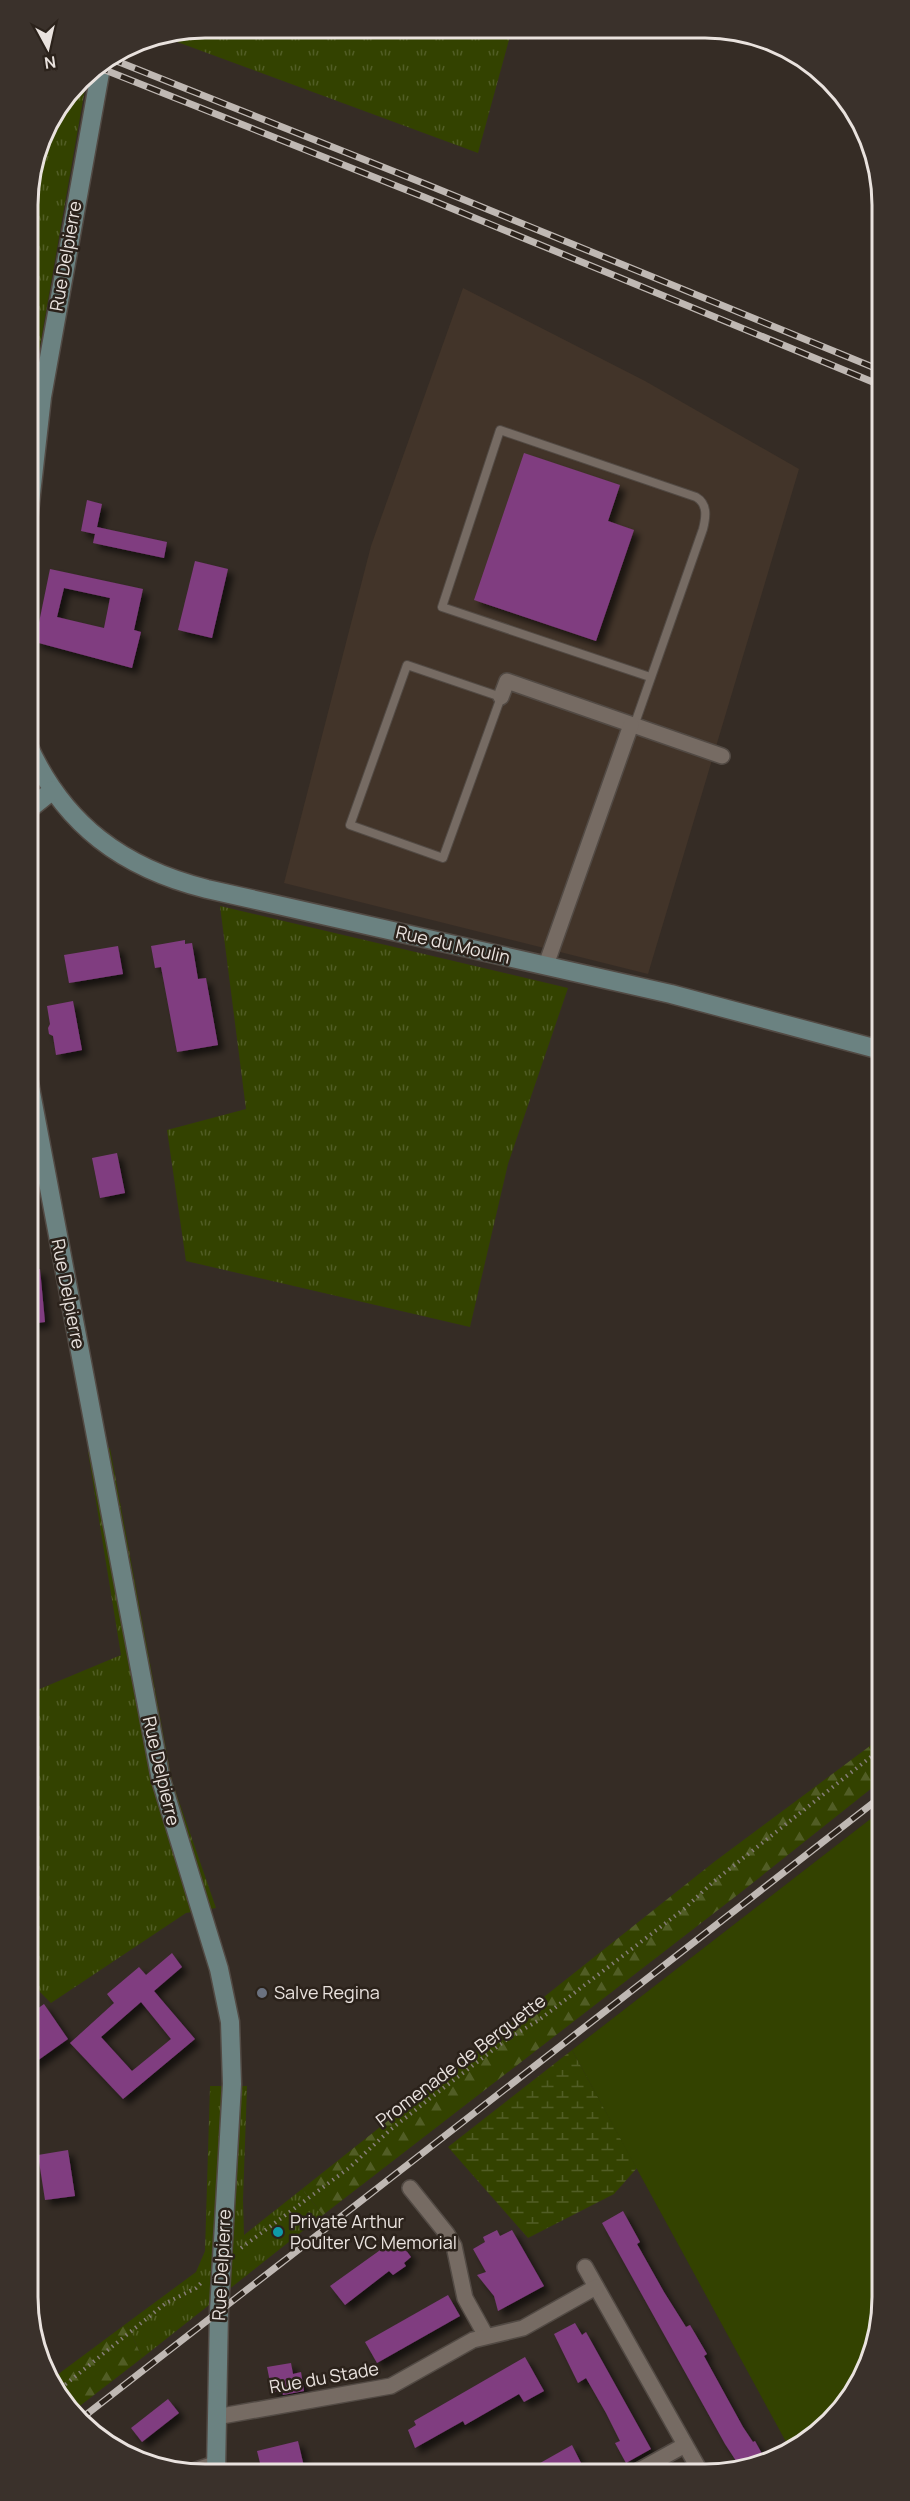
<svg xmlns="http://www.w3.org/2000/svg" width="910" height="2501" viewBox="0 0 910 2501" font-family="Manrope,sans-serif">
  <defs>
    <pattern id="grass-tufts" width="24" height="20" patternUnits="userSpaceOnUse" patternTransform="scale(1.5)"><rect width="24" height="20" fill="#334200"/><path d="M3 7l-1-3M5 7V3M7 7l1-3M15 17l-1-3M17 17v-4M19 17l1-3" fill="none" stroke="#515d25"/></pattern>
    <pattern id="forest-firs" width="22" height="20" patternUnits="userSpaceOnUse" patternTransform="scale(1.5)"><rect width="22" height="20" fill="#334200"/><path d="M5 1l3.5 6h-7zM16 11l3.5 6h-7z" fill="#515d25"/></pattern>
    <pattern id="wetland-marsh" width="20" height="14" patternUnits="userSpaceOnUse" patternTransform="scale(1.5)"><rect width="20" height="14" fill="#334200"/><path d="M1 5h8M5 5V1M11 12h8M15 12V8" fill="none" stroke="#515d25"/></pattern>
    <filter id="shadow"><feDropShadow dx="5.5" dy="5.5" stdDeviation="3" flood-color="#0009"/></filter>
  </defs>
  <rect width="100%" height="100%" fill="#352c25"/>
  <path fill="#423429" d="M463 288 645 381 799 469 648 974 284 883 371 546Z"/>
  <g fill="url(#grass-tufts)">
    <path d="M205 27 512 29 478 153 161 36Z"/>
    <path d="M80 81 86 83 28 415 27 193 45 126Z"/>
    <path d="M220 906 568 988 508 1164 470 1327 186 1261 167 1130 246 1109Z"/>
    <path d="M110 1448 172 1781 216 1908 186 1913 51 2003 39 1991 30 1997V1693L121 1655 88 1452Z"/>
    <path d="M210 2086H247L243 2200 244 2235 302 2189 323 2215 142 2358 127 2323 196 2272 205 2251Z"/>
  </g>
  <g fill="url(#forest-firs)">
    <path d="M882 1737V1780L740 1893 323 2215 302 2189 714 1862Z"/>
    <path d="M127 2323 142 2358 72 2412 49 2381Z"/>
  </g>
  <path fill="url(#wetland-marsh)" d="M572 2050 637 2168 614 2194 528 2238 448 2147Z"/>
  <path fill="#334200" d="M882 1810 883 2308 870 2364 839 2413 791 2451 572 2050Z"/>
  <g fill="#803d80" fill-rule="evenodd" filter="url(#shadow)">
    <path d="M524 453 620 485 608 521 634 530 596 641 474 600Z"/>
    <path d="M87 500 102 504 97 527 167 542 164 558 93 543 95 534 81 531Z"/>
    <path d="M195 561 228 569 212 638 178 630Z"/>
    <path d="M50 569 143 589 134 630 141 632 132 668 35 642ZM64 588 110 598 104 628 57 617Z"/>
    <path d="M185 940V944L192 943 198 979 206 978 218 1045 177 1052 161 967 155 968 151 946Z"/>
    <path d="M118 946 123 974 69 983 64 955Z"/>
    <path d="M73 1001 82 1050 56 1055 53 1036 49 1034 48 1028 50 1024 47 1006Z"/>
    <path d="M117 1153 125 1193 100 1198 92 1158Z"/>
    <path d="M40 1269 45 1322 29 1324V1270Z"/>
    <path d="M172 1953 182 1967 154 1991 195 2039 123 2099 70 2043 114 2003 107 1994 139 1967 146 1975ZM141 2002 171 2039 132 2071 101 2037Z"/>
    <path d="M44 2004 68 2039 30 2066V2014Z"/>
    <path d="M68 2150 75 2196 45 2200 38 2155Z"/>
    <path d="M623 2211 640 2242 637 2244 664 2292 686 2327 690 2325 707 2354 704 2356 743 2427 753 2442 755 2441 766 2461 742 2470 725 2444 602 2223Z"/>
    <path d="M497 2230 500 2236 512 2230 544 2286 498 2311 494 2296 477 2275 486 2272 473 2249 485 2242 483 2237Z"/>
    <path d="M397 2238 411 2257 404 2263 406 2266 393 2275 389 2271 345 2305 330 2286Z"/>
    <path d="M448 2295 460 2316 377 2363 365 2342Z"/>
    <path d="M575 2323 582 2335 586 2332 651 2449 626 2463 615 2443 620 2441 606 2413 586 2378 578 2383 554 2334Z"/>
    <path d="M525 2357 544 2391 524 2402 519 2394 465 2425 463 2421 415 2448 408 2430 416 2425 414 2421Z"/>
    <path d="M291 2363 293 2374 301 2372 304 2391 283 2395 282 2391 272 2392 267 2367Z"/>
    <path d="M168 2399 179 2413 142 2442 131 2428Z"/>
    <path d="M298 2441 305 2471H262L257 2451Z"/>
    <path d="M572 2445 585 2471H526Z"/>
  </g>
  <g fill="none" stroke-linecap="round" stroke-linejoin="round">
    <g stroke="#524a44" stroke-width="10">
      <g id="lane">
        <path d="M28 363 46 369"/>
        <path d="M407 665 501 697 443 858 350 825Z"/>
        <path d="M634 726 703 529C706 517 708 504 696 497L500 430 442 607 650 677"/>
      </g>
    </g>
    <g stroke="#524a44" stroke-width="18">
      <g id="street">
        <path d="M501 697 507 681 722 756"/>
        <path d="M546 965 631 725"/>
        <path d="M410 2188 447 2234 454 2246 465 2298 486 2336"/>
        <path d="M585 2267 700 2471"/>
        <path d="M216 2417 391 2386 473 2340 523 2328 596 2287"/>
        <path d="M193 2471 217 2463"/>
        <path d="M638 2471 685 2445"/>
      </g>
    </g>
    <g stroke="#524a44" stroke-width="21">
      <g id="secondary">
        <path d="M28 521 42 397 102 62"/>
        <path d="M28 745C64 825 123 868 207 889L671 994 881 1050"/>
        <path d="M28 810 53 790"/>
        <path d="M29 1082 161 1780 219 1969 230 2022 232 2084 219 2311 216 2471"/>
      </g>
    </g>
    <g stroke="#867e78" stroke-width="4" stroke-dasharray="1.5 4.5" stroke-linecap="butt">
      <path d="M241 2248 349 2168 390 2130 437 2093 506 2040 539 2020 684 1909 713 1882 882 1748"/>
      <path d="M56 2392 166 2303 196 2288 203 2281"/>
    </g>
    <use href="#lane" stroke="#766b63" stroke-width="8"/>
    <use href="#street" stroke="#766b63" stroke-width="15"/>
    <use href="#secondary" stroke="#6b8281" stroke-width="18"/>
    <g stroke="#bfb8b3" stroke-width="7">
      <g id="rail">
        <path d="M109 58 428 185 880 370"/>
        <path d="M95 66 424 197 880 385"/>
        <path d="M78 2421 882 1796"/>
      </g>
    </g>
    <use href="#rail" stroke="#2b221b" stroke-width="4.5" stroke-dasharray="14" stroke-linecap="butt"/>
  </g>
  <circle fill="#6b7280" stroke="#2b221b" stroke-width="2" cx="262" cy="1993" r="6"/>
  <circle fill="#0f9aa8" stroke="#2b221b" stroke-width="2" cx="278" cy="2232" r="6"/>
  <g text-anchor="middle" stroke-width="5" stroke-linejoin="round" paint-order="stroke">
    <g font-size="18" fill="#e9e2de" stroke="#2b221b">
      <text transform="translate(66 256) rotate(-80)" y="6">Rue Delpierre</text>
      <text transform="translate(453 945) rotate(13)" y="6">Rue du Moulin</text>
      <text transform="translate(68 1294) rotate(79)" y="6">Rue Delpierre</text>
      <text transform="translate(161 1771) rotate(77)" y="6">Rue Delpierre</text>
      <text transform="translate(461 2061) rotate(-37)" y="6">Promenade de Berguette</text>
      <text transform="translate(222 2265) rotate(-87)" y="6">Rue Delpierre</text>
      <text transform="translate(324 2378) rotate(-10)" y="6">Rue du Stade</text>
    </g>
    <g font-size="18" fill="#e9e2de" stroke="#2b221b" text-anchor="start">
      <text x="274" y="1999">Salve Regina</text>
      <text x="290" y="2228">Private Arthur<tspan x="290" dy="21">Poulter VC Memorial</tspan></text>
    </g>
  </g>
  <path d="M0 0H910V2501H0ZM205 38H705A167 167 0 0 1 872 205V2297A167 167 0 0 1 705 2464H205A167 167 0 0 1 38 2297V205A167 167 0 0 1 205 38Z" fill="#3a312b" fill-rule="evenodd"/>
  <path fill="none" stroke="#e9e2de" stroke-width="3" d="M205 38H705A167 167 0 0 1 872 205V2297A167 167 0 0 1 705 2464H205A167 167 0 0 1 38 2297V205A167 167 0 0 1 205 38Z"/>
  <g transform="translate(48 48) rotate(172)" stroke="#2b221b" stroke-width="4.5" paint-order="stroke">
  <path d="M0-4.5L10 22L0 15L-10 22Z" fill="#e9e2de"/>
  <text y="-9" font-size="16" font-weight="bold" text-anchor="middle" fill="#e9e2de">N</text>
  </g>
</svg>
